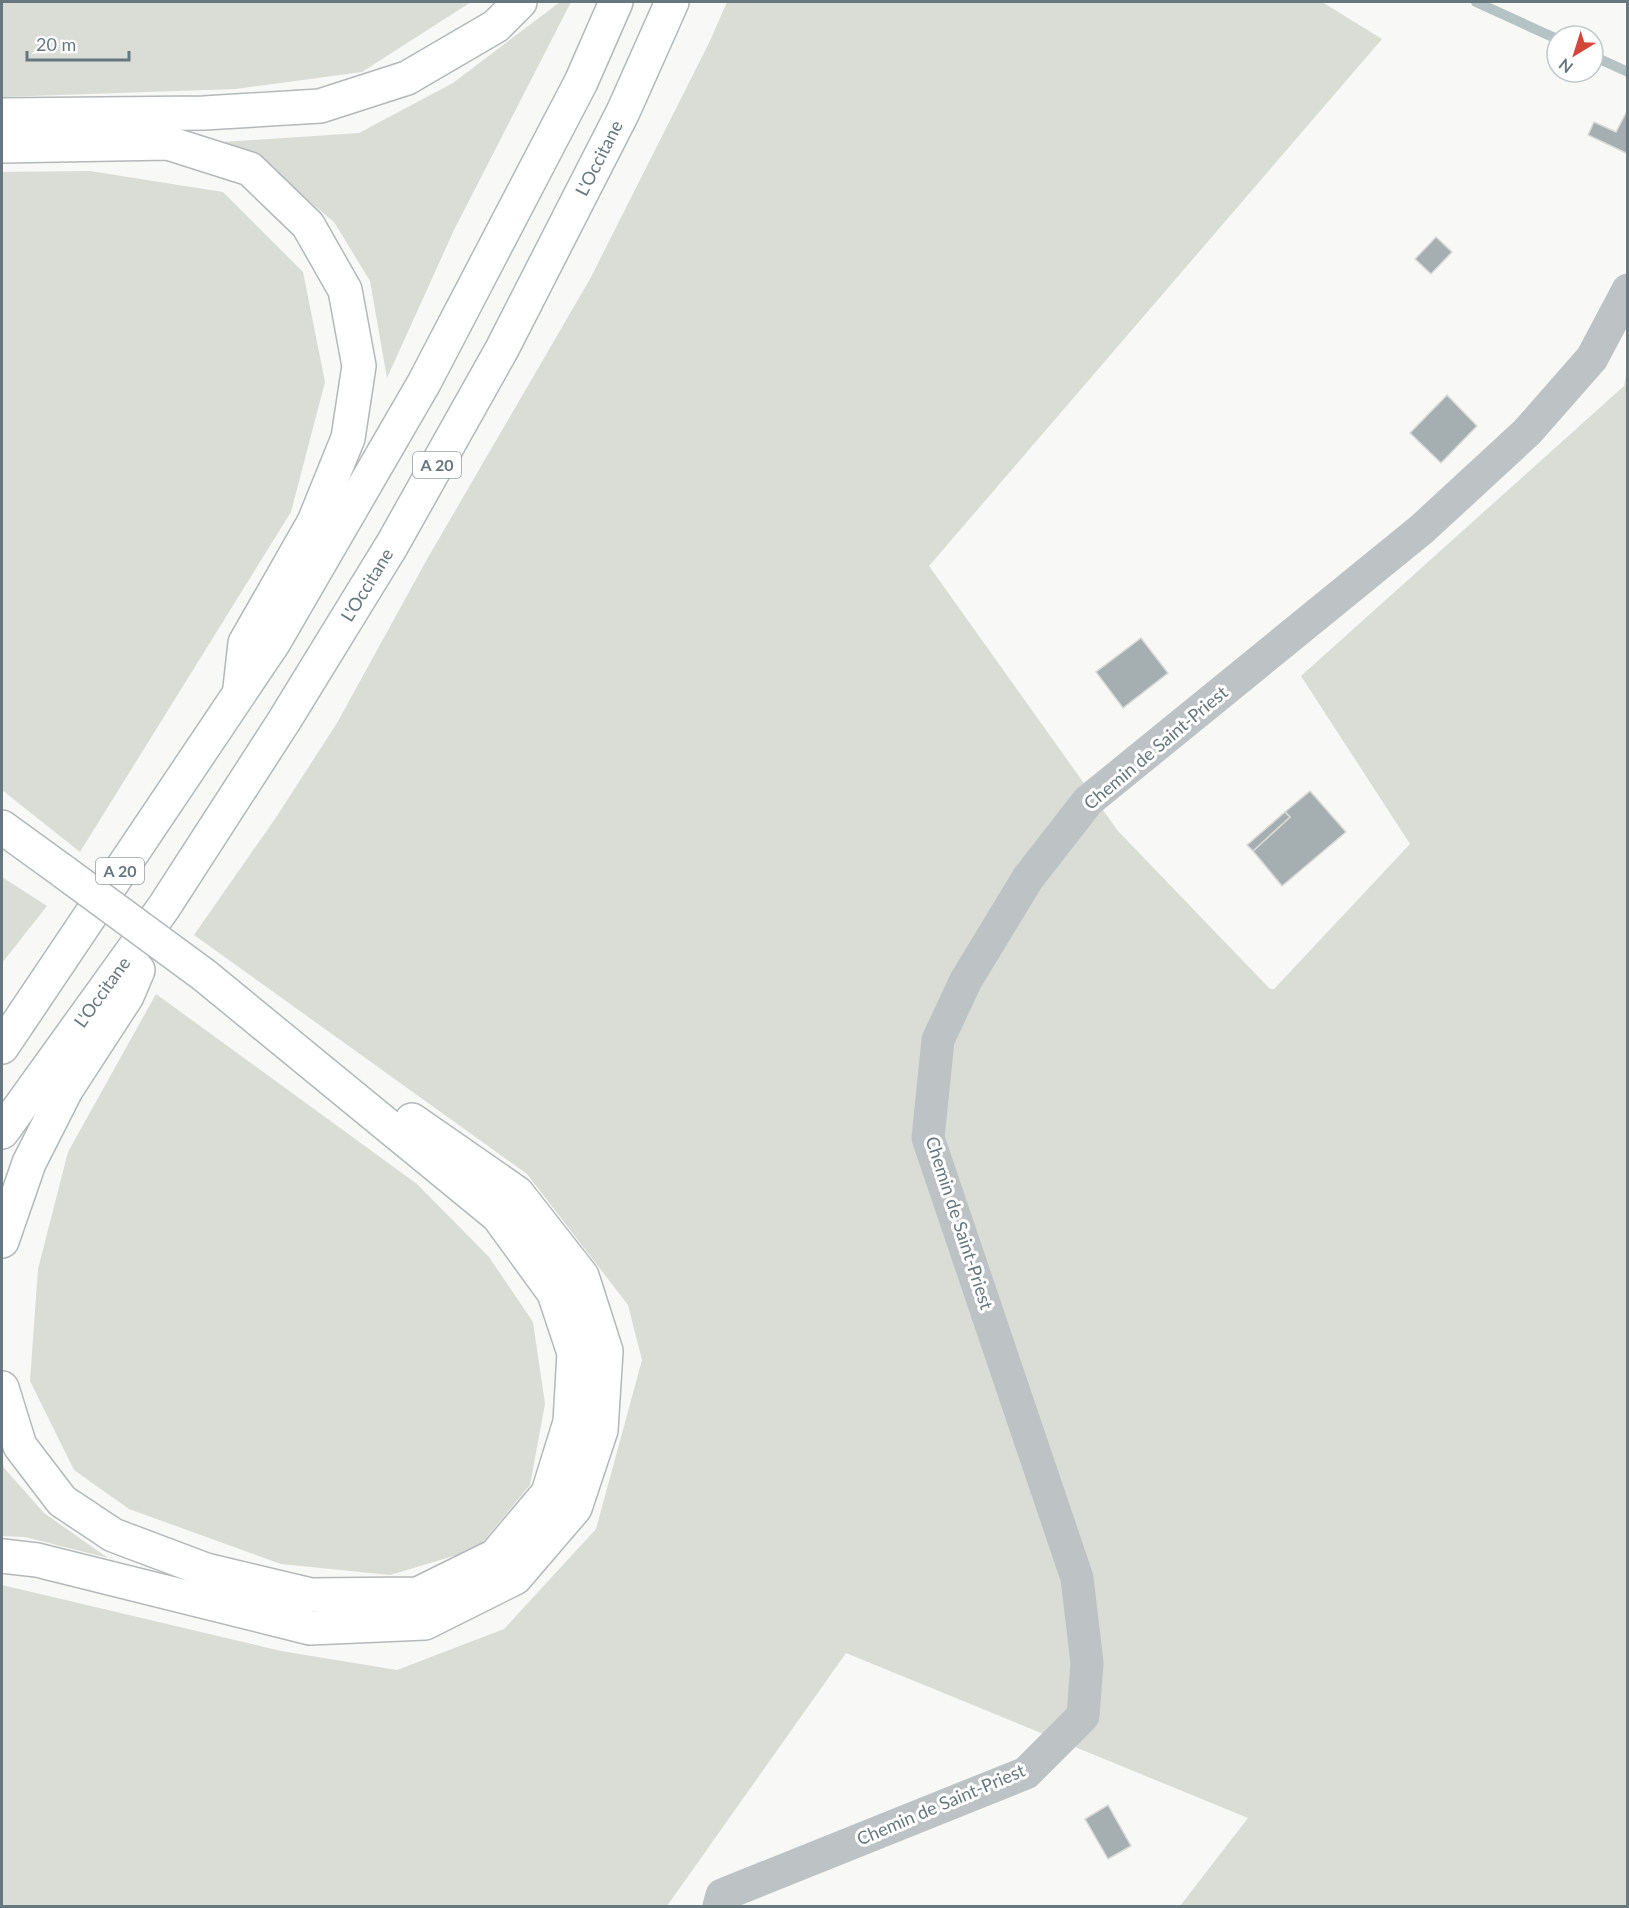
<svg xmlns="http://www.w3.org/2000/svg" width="1629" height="1908" viewBox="0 0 1629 1908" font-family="Lato,sans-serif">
  <rect width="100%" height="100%" fill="#f8f8f6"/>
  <g fill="#d9ddd6">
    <path d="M2 2H471L362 72 235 89 2 97Z"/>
    <path d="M560 2H571L454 230 387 378 370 281 334 222 253 154 222 142 359 133 453 83Z"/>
    <path d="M727 2H1322L1382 39 929 566 1118 831 1270 989H1274L1410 844 1301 676 1624 386 1627 370V1906H1180L1248 1818 846 1653 667 1906H2V1585L281 1651 397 1670 504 1629 596 1529 642 1360 628 1305 527 1174 194 935 277 816 337 723 426 561 590 279 710 41Z"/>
    <path d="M90 171 223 192 303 272 325 382 291 512 80 852 2 790V172Z"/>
    <path d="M2 877 47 906 2 963Z"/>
    <path d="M156 994 417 1184 489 1257 533 1322 545 1404 530 1485 477 1549 390 1575 281 1564 129 1509 74 1470 30 1381 38 1269 68 1152Z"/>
    <path d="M2 1460 4 1468 44 1513 108 1558 25 1537 2 1536Z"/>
  </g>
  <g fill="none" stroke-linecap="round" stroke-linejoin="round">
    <g stroke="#b5c3c5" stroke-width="10">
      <path d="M1476 2 1557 39"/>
      <path d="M1593 56 1628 72"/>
    </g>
  </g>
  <g fill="#a5afb2" stroke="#dadad8" stroke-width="1.5">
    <path d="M1626 113 1628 114V154L1588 135 1594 122 1616 132Z"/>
    <path d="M1436 237 1452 252 1431 274 1415 259Z"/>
    <path d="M1447 395 1477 426 1441 463 1410 433Z"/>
    <path d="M1141 638 1168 673 1123 708 1096 672Z"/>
    <path d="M1310 791 1346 832 1282 886 1253 851 1290 817 1285 812Z"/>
    <path d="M1285 812 1290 817 1253 851 1247 845Z"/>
    <path d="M1108 1805 1131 1846 1108 1859 1085 1819Z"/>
  </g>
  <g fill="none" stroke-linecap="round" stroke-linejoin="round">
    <g stroke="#b3b8ba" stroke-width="36">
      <g id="highway">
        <path d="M2 115 204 113 320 106 407 78 496 26 520 2"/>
        <path d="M2 146 168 143 250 169 308 225 345 290 359 366 348 438 314 522 245 643 240 688"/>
        <path d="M2 827 64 872"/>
        <path d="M2 1047 274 642 424 383 581 82 616 2"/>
        <path id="s1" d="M2 1132 164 907 284 721 392 545 502 349 623 112 672 2"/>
        <path d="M2 1241 29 1163 66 1090 127 996 138 970"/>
        <path d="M2 1388 20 1446 62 1501 113 1535 206 1570 311 1595 418 1594 495 1556 548 1493 570 1422 574 1353 554 1293 498 1216 204 975"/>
        <path d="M2 1556 37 1560 310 1628 425 1623 515 1578 575 1508 601 1430 606 1351 582 1276 517 1193 412 1120"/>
      </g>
    </g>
    <path stroke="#bdc3c5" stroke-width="33" d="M719 1906 722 1895 1026 1773 1083 1716 1087 1663 1077 1578 928 1138 938 1040 966 980 1028 878 1088 801 1422 529 1527 432 1592 358 1628 290"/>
    <use href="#highway" stroke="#fff" stroke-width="33"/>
    <g stroke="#b3b8ba" stroke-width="36" stroke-linecap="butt">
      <path id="highway-bridge" d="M64 872 204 975"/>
    </g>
    <use href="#highway-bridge" stroke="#fff" stroke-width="33"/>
  </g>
  <g text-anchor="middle" stroke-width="6" stroke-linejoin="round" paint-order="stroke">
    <g fill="#fff" stroke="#94a0a5" stroke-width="1.5">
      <rect x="413" y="452" width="48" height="26" rx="4.5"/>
      <rect x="96" y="858" width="48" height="26" rx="4.5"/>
    </g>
    <g font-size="16" font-weight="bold" fill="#66787e">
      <text x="437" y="471">A 20</text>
      <text x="120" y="877">A 20</text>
    </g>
    <g font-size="18" fill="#66787e" stroke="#fff">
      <text dy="6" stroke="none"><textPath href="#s1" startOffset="1144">L'Occitane</textPath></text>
      <text dy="6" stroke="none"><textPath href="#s1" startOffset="658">L'Occitane</textPath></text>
      <text transform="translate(1156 748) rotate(-40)" y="6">Chemin de Saint-Priest</text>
      <text dy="6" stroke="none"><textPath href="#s1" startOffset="172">L'Occitane</textPath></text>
      <text transform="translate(959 1223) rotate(72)" y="6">Chemin de Saint-Priest</text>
      <text transform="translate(941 1805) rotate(-23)" y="6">Chemin de Saint-Priest</text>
    </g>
  </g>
  <rect width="1629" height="1908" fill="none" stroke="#66787e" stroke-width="6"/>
  <g transform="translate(1575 54) rotate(218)"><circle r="28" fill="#ffffff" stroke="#c2c9cb" stroke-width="1.5"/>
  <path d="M0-4.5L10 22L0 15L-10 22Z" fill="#d3463b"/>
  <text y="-9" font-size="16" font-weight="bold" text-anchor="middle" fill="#66787e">N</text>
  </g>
  <path d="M27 51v9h102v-9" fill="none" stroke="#66787e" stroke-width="3"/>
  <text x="36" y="51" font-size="18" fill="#66787e" stroke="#ffffff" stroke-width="4.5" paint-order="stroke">20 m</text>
</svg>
